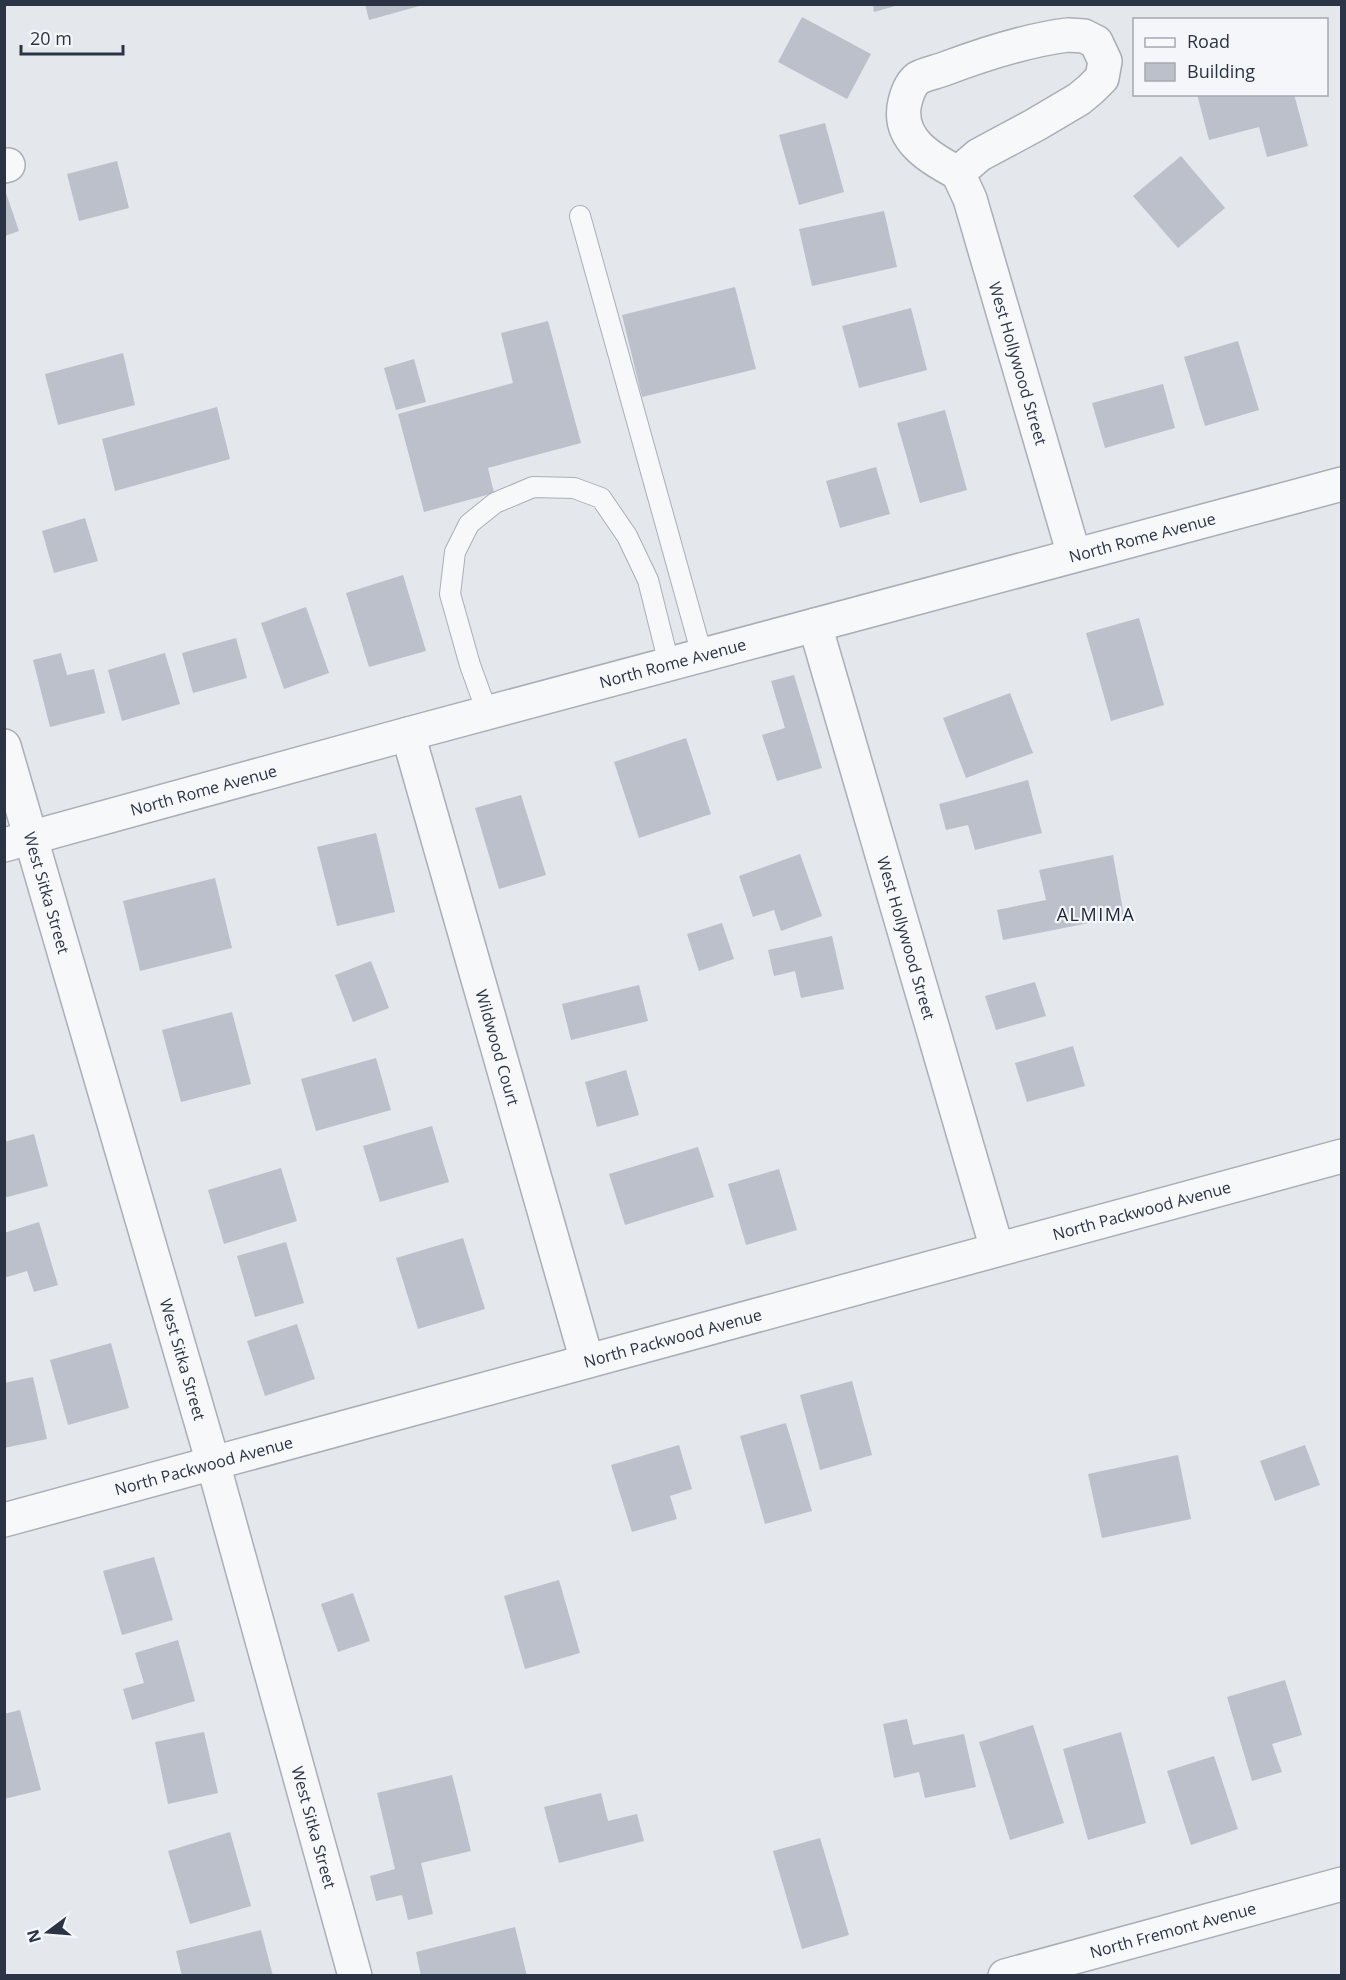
<svg xmlns="http://www.w3.org/2000/svg" width="1346" height="1980" viewBox="0 0 1346 1980" font-family="'Open Sans',sans-serif">
  <rect width="100%" height="100%" fill="#e4e7ec"/>
  <g fill="#bbc0ca">
    <path d="M365 4H423V5L369 20Z"/>
    <path d="M873 4H899V5L874 12Z"/>
    <path d="M802 17 871 54 847 99 778 62Z"/>
    <path d="M1197 94H1294L1308 146 1267 157 1259 127 1209 140Z"/>
    <path d="M825 123 844 192 799 205 779 135Z"/>
    <path d="M1181 156 1225 208 1178 248 1133 196Z"/>
    <path d="M117 161 129 208 79 221 67 174Z"/>
    <path d="M5 190 19 231 5 236Z"/>
    <path d="M884 211 897 267 812 286 799 229Z"/>
    <path d="M735 287 756 369 642 397 622 315Z"/>
    <path d="M911 308 927 370 859 388 842 326Z"/>
    <path d="M548 321 581 443 488 468 494 493 424 512 398 414 513 383 501 333Z"/>
    <path d="M1238 341 1259 410 1205 426 1184 357Z"/>
    <path d="M123 353 135 405 58 425 45 374Z"/>
    <path d="M414 359 426 402 396 410 384 368Z"/>
    <path d="M1163 384 1175 428 1105 448 1092 403Z"/>
    <path d="M217 407 230 459 115 491 102 439Z"/>
    <path d="M945 410 967 490 920 503 897 423Z"/>
    <path d="M876 467 890 514 840 528 826 481Z"/>
    <path d="M85 518 98 561 54 573 42 531Z"/>
    <path d="M403 575 426 651 369 667 346 593Z"/>
    <path d="M306 607 329 673 284 689 261 623Z"/>
    <path d="M1139 618 1164 705 1111 721 1086 633Z"/>
    <path d="M236 638 247 678 193 693 182 653Z"/>
    <path d="M61 653 67 675 94 669 105 713 50 727 33 660Z"/>
    <path d="M165 653 180 704 122 721 108 670Z"/>
    <path d="M794 675 822 768 777 781 762 735 785 728 771 681Z"/>
    <path d="M1010 693 1033 753 966 778 943 718Z"/>
    <path d="M686 738 711 814 639 838 614 762Z"/>
    <path d="M1028 780 1042 833 975 850 968 825 946 830 939 804Z"/>
    <path d="M521 795 546 875 499 889 475 808Z"/>
    <path d="M376 833 395 912 337 926 317 847Z"/>
    <path d="M800 854 822 916 781 931 774 910 753 917 739 876Z"/>
    <path d="M1113 855 1124 916 1003 940 997 910 1046 900 1039 870Z"/>
    <path d="M215 878 232 948 140 971 123 901Z"/>
    <path d="M722 923 734 959 699 971 687 934Z"/>
    <path d="M832 936 844 989 801 998 795 971 774 976 768 950Z"/>
    <path d="M371 961 389 1008 353 1022 335 975Z"/>
    <path d="M1035 982 1046 1016 996 1030 985 996Z"/>
    <path d="M639 985 648 1021 571 1040 562 1004Z"/>
    <path d="M232 1012 251 1084 181 1102 162 1030Z"/>
    <path d="M1073 1046 1085 1086 1027 1102 1015 1063Z"/>
    <path d="M376 1058 391 1110 316 1131 301 1079Z"/>
    <path d="M626 1070 639 1115 597 1127 585 1082Z"/>
    <path d="M432 1126 449 1182 380 1202 363 1146Z"/>
    <path d="M34 1134 48 1186 4 1198V1142Z"/>
    <path d="M698 1147 714 1197 625 1225 609 1174Z"/>
    <path d="M281 1168 297 1221 224 1244 208 1190Z"/>
    <path d="M779 1169 797 1230 746 1245 728 1184Z"/>
    <path d="M39 1222 58 1285 34 1292 27 1271 4 1278V1233Z"/>
    <path d="M463 1238 485 1309 418 1329 396 1258Z"/>
    <path d="M286 1242 304 1303 255 1317 237 1256Z"/>
    <path d="M297 1324 315 1379 265 1396 247 1341Z"/>
    <path d="M111 1343 129 1408 68 1425 50 1360Z"/>
    <path d="M33 1377 47 1439 4 1448V1383Z"/>
    <path d="M852 1381 872 1455 820 1470 800 1395Z"/>
    <path d="M786 1423 812 1511 765 1524 740 1436Z"/>
    <path d="M679 1445 692 1489 670 1496 677 1519 632 1532 611 1465Z"/>
    <path d="M1305 1445 1320 1485 1275 1501 1260 1461Z"/>
    <path d="M1178 1455 1191 1519 1102 1538 1088 1474Z"/>
    <path d="M154 1557 173 1620 122 1635 103 1571Z"/>
    <path d="M559 1580 580 1653 525 1669 504 1596Z"/>
    <path d="M353 1593 370 1641 338 1652 321 1604Z"/>
    <path d="M178 1640 195 1701 132 1720 123 1689 144 1683 135 1653Z"/>
    <path d="M1285 1680 1302 1735 1272 1744 1282 1772 1252 1781 1227 1697Z"/>
    <path d="M20 1710 41 1790 4 1799V1714Z"/>
    <path d="M907 1719 913 1745 964 1734 976 1787 925 1798 919 1772 894 1778 883 1724Z"/>
    <path d="M1033 1725 1064 1823 1010 1840 979 1742Z"/>
    <path d="M204 1732 218 1793 168 1804 155 1742Z"/>
    <path d="M1121 1732 1146 1823 1088 1840 1063 1749Z"/>
    <path d="M1214 1756 1238 1829 1191 1845 1167 1771Z"/>
    <path d="M452 1775 471 1851 421 1863 433 1914 408 1920 402 1895 376 1901 370 1876 395 1869 377 1793Z"/>
    <path d="M601 1793 608 1821 637 1814 644 1841 559 1863 544 1807Z"/>
    <path d="M230 1832 251 1906 190 1924 168 1851Z"/>
    <path d="M820 1838 849 1935 802 1949 773 1851Z"/>
    <path d="M515 1927 527 1976H421L416 1952Z"/>
    <path d="M261 1930 273 1976H182L176 1951Z"/>
  </g>
  <g fill="none" stroke-linecap="round" stroke-linejoin="round">
    <g stroke="#a9aeb7" stroke-width="22">
      <g id="service">
        <path d="M580 216 702 655"/>
        <path d="M487 712 470 665 450 594 455 552 469 524 495 503 533 487 574 488 601 498 627 536 648 580 669 664"/>
      </g>
    </g>
    <g stroke="#a9aeb7" stroke-width="36">
      <g id="minor">
        <path d="M1068 35 1084 36 1096 42 1105 61 1102 78 1091 89 1079 99 1035 125 979 155 958 173C931 159 896 139 905 102 907 94 911 83 918 78 925 74 936 72 944 69 984 54 1026 40 1068 35Z"/>
        <path d="M4 166 8 165"/>
        <path id="s1" d="M958 173 970 199 1074 555"/>
        <path id="s2" d="M815 625 997 1249"/>
        <path id="s3" d="M408 734 587 1361"/>
        <path id="s4" d="M4 746 213 1463 355 1976"/>
        <path id="s5" d="M4 1520 1342 1156"/>
        <path id="s6" d="M1005 1976 1342 1884"/>
      </g>
    </g>
    <g stroke="#a9aeb7" stroke-width="36">
      <g id="tertiary">
        <path id="s7" d="M4 845 408 734 1342 484"/>
      </g>
    </g>
    <use href="#service" stroke="#f7f8fa" stroke-width="20"/>
    <use href="#minor" stroke="#f7f8fa" stroke-width="33"/>
    <use href="#tertiary" stroke="#f7f8fa" stroke-width="33"/>
  </g>
  <g text-anchor="middle" stroke-width="4.5" stroke-linejoin="round" paint-order="stroke">
    <g font-size="16" fill="#2b3445" stroke="#f4f6f9">
      <text dy="6" stroke="none"><textPath href="#s1" startOffset="200">West Hollywood Street</textPath></text>
      <text dy="6" stroke="none"><textPath href="#s7" startOffset="1179">North Rome Avenue</textPath></text>
      <text dy="6" stroke="none"><textPath href="#s7" startOffset="693">North Rome Avenue</textPath></text>
      <text dy="6" stroke="none"><textPath href="#s7" startOffset="207">North Rome Avenue</textPath></text>
      <text dy="6" stroke="none"><textPath href="#s4" startOffset="153">West Sitka Street</textPath></text>
      <text dy="6" stroke="none"><textPath href="#s2" startOffset="326">West Hollywood Street</textPath></text>
      <text dy="6" stroke="none"><textPath href="#s3" startOffset="326">Wildwood Court</textPath></text>
      <text dy="6" stroke="none"><textPath href="#s5" startOffset="1179">North Packwood Avenue</textPath></text>
      <text dy="6" stroke="none"><textPath href="#s5" startOffset="693">North Packwood Avenue</textPath></text>
      <text dy="6" stroke="none"><textPath href="#s4" startOffset="639">West Sitka Street</textPath></text>
      <text dy="6" stroke="none"><textPath href="#s5" startOffset="207">North Packwood Avenue</textPath></text>
      <text dy="6" stroke="none"><textPath href="#s4" startOffset="1125">West Sitka Street</textPath></text>
      <text dy="6" stroke="none"><textPath href="#s6" startOffset="174">North Fremont Avenue</textPath></text>
    </g>
    <g font-size="18" letter-spacing="1.5" fill="#1d2536" stroke="#f4f6f9">
      <text x="1096" y="921">ALMIMA</text>
    </g>
  </g>
  <rect width="1346" height="1980" fill="none" stroke="#2b3445" stroke-width="12"/>
  <rect x="1133" y="18" width="195" height="78" fill="#f4f6f9" stroke="#a4a8b1" stroke-width="1.5"/>
  <rect x="1145" y="38" width="30" height="9" fill="#f7f8fa" stroke="#a4a8b1" stroke-width="1.5"/>
  <text x="1187" y="48" font-size="18" fill="#2b3445">Road</text>
  <rect x="1145" y="63" width="30" height="18" fill="#bbc0ca" stroke="#a4a8b1" stroke-width="1.5"/>
  <text x="1187" y="78" font-size="18" fill="#2b3445">Building</text>
  <g transform="translate(48 1932) rotate(254)" stroke="#f4f6f9" stroke-width="4.5" paint-order="stroke">
  <path d="M0-4.5L10 22L0 15L-10 22Z" fill="#2b3445"/>
  <text y="-9" font-size="16" font-weight="bold" text-anchor="middle" fill="#2b3445">N</text>
  </g>
  <path d="M21 45v9h102v-9" fill="none" stroke="#2b3445" stroke-width="3"/>
  <text x="30" y="45" font-size="18" fill="#2b3445" stroke="#f4f6f9" stroke-width="4.5" paint-order="stroke">20 m</text>
</svg>
